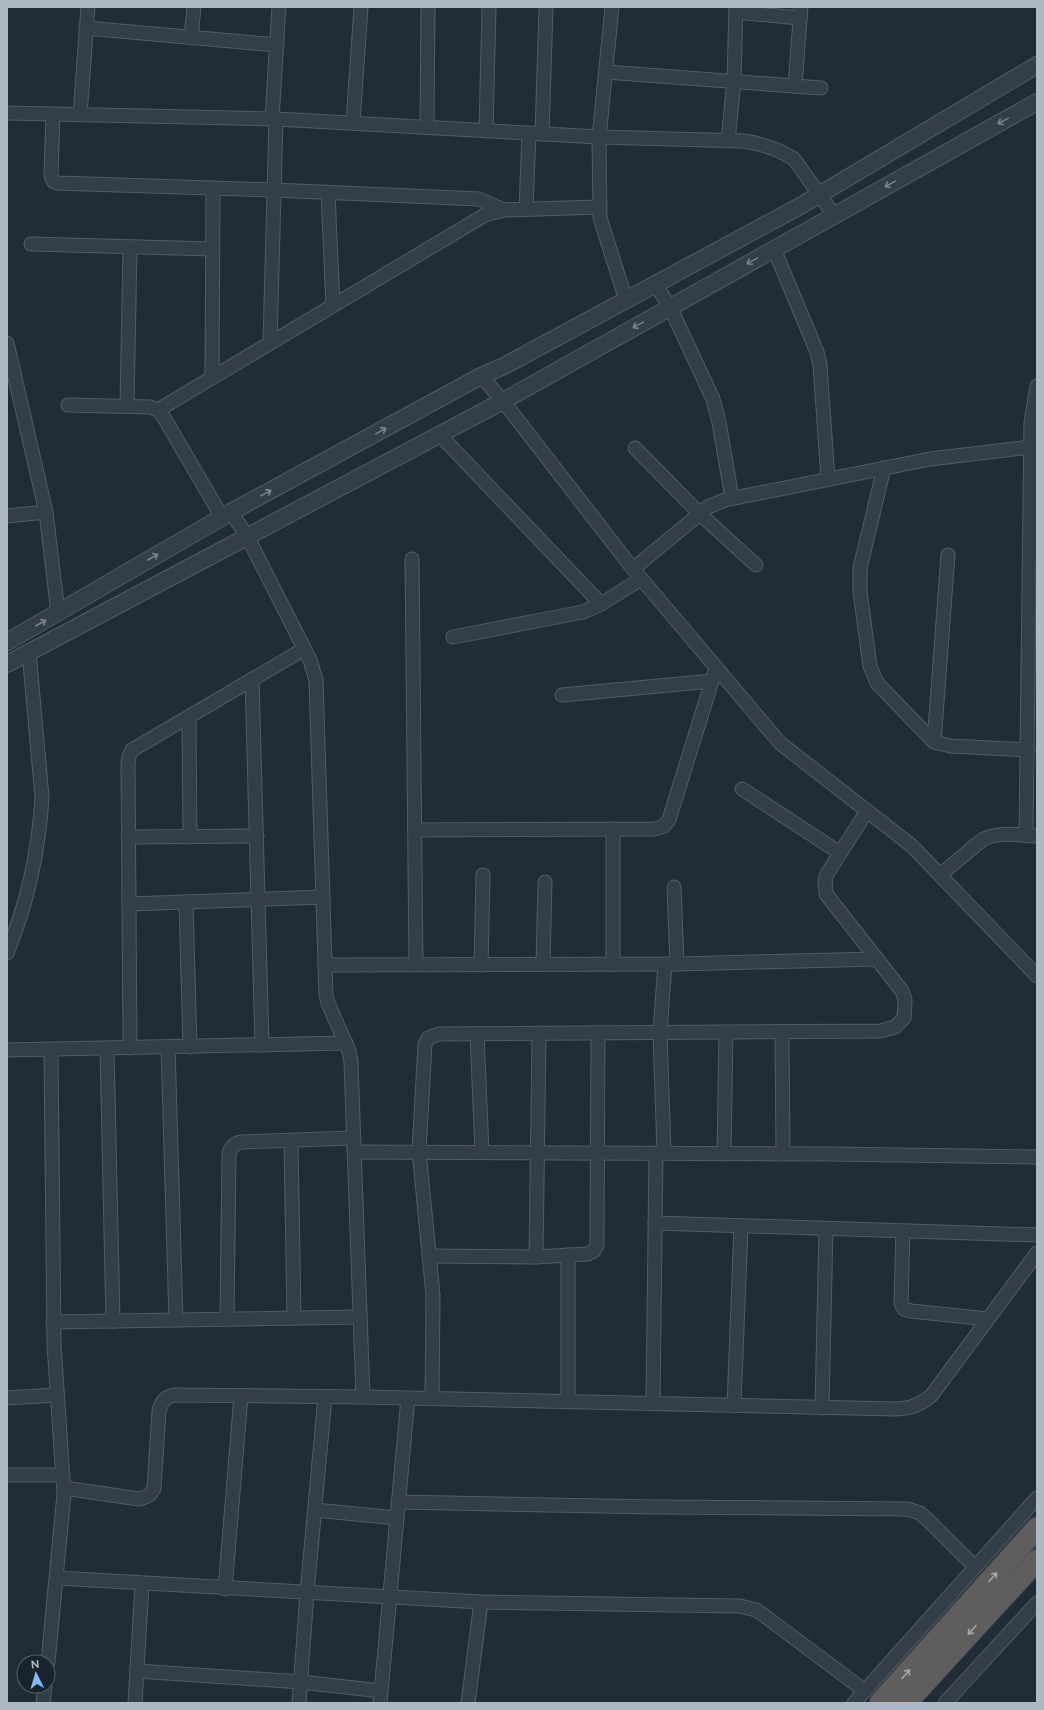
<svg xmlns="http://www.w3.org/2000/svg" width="1044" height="1710" viewBox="0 0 1044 1710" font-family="Raleway,sans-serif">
  <rect width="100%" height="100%" fill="#202d37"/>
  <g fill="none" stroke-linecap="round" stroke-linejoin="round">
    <g stroke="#515c66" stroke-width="15">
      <g id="minor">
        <path d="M736 12 800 18"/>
        <path d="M86 28 277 45"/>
        <path d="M191 38 194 7"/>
        <path d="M606 72 821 88"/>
        <path d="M795 86 801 7"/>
        <path d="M7 113 276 119 599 137 612 7"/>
        <path d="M53 114 51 175 53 181 57 183 274 190 479 199 504 210"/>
        <path d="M80 115 88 7"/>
        <path d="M272 119 279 7"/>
        <path d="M353 123 361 7"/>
        <path d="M427 127 428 7"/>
        <path d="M486 131 489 7"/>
        <path d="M542 134 546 7"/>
        <path d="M728 141 734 80 736 7"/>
        <path d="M328 193 333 306"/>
        <path d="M526 209 529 133"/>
        <path d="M31 244 213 249"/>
        <path d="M774 249 817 352 820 365 828 479"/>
        <path d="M655 284 670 307 713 399 719 422 732 498"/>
        <path d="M626 300 600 218 599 137 744 141C762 144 779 149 794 159L834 215"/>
        <path d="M7 343 46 512 58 613"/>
        <path d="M270 343 276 119"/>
        <path d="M481 376 503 401 633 569 780 743 912 846 1037 976"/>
        <path d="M212 377 213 188"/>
        <path d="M68 405 150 407 158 410 163 416 222 517"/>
        <path d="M127 406 130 247"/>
        <path d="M158 410 485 215 504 210 599 207"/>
        <path d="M439 434 601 604"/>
        <path d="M635 448 700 514 756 565"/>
        <path d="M884 468 860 568V592L870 666 877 683 934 742 951 746 1028 750"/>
        <path d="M231 512 247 536 310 660 316 680 326 995 328 1003 349 1051 351 1062 363 1397"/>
        <path d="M7 516 46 512"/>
        <path d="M412 559 416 965"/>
        <path d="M633 569 708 507 725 500 930 459 1031 447"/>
        <path d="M453 637 583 612 601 604 641 579"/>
        <path d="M252 679 262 1045"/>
        <path d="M562 695 712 681"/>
        <path d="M189 717 190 837"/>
        <path d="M934 742 948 555"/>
        <path d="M742 789 840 853"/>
        <path d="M613 829V964"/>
        <path d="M415 830 655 829 664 826 669 820 716 668"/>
        <path d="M1026 836 1031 422 1037 386"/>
        <path d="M128 837 257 836"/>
        <path d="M940 875 982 840C998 831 1019 835 1037 836"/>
        <path d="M674 887 677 964"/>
        <path d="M186 902 190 1047"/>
        <path d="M129 904 323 897"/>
        <path d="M7 953C27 904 39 850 42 797L29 652"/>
        <path d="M543 964 545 882"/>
        <path d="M325 965 677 964 877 959"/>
        <path d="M481 965 483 875"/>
        <path d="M782 1032 783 1154"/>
        <path d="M477 1034 482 1152"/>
        <path d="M168 1047 176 1320"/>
        <path d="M130 1048 128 764 129 756 132 750 304 649"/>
        <path d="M107 1049 113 1321"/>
        <path d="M7 1050 346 1043"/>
        <path d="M291 1141 294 1318"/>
        <path d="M354 1152 831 1154 1037 1157"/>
        <path d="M664 1153 660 1032 665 964"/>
        <path d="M724 1154 726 1032"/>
        <path d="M655 1223 1037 1235"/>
        <path d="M903 1231 901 1303 904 1309 911 1311 988 1319"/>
        <path d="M429 1256 536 1257 587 1254 594 1251 597 1245 598 1033"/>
        <path d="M536 1257 539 1033"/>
        <path d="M227 1319 229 1153C232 1146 235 1143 242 1142L353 1138"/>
        <path d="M53 1322 360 1317"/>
        <path d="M7 1398 57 1395"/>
        <path d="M432 1399 433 1295 419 1151 425 1044 428 1038 439 1034 880 1031 895 1027 904 1018 905 1000 902 991 826 894 825 881 827 874 867 811"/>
        <path d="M568 1402V1255"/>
        <path d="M653 1404 656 1153"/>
        <path d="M734 1406 741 1226"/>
        <path d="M822 1408 826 1229"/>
        <path d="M7 1475H63"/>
        <path d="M64 1488 139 1499C147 1497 151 1495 154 1488L159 1411C162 1401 164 1398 174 1395L363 1397 896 1409C911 1408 918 1406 931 1396L1037 1253"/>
        <path d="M398 1502 655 1507 907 1509 920 1513 928 1520 975 1567"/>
        <path d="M315 1510 397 1518"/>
        <path d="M57 1578 481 1602 740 1606 756 1610 762 1614 865 1691"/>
        <path d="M225 1589 241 1396"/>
        <path d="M48 1662 64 1494 54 1344 51 1050"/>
        <path d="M137 1671 301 1682 381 1691"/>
        <path d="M43 1703 45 1686"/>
        <path d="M135 1703 142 1584"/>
        <path d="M299 1703 307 1593 325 1397"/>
        <path d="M380 1703 408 1398"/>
        <path d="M468 1703 481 1602"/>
        <path d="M854 1703 1037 1498"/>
        <path d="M945 1703 1037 1603"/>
      </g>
    </g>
    <g stroke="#515c66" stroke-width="18">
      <g id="tertiary">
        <path d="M7 642 231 512 481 376 504 366 802 205 1037 65"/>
        <path d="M7 664 503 401 1037 102"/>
      </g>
    </g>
    <g stroke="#3e4952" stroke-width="23">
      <g id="trunk">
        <path d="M880 1703 1037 1528"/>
        <path d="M906 1703 1037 1560"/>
      </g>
    </g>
    <use href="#minor" stroke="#333e48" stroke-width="13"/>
    <use href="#tertiary" stroke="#333e48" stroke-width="16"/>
    <use href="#trunk" stroke="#605e5c" stroke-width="21"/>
  </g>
  <defs><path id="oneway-shaft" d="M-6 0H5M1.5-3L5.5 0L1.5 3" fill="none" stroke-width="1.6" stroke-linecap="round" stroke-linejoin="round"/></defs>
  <g stroke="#77828d">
    <use href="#oneway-shaft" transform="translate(1003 121) rotate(151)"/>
    <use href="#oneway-shaft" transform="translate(890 184) rotate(151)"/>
    <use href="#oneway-shaft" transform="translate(752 261) rotate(151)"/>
    <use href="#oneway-shaft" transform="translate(638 325) rotate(151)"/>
    <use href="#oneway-shaft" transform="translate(381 431) rotate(-29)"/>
    <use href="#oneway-shaft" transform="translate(266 493) rotate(-29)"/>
    <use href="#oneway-shaft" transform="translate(153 557) rotate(-30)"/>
    <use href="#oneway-shaft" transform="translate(41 623) rotate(-30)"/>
  </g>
  <g stroke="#9ea7b0">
    <use href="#oneway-shaft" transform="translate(993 1577) rotate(-48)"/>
    <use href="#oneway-shaft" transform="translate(972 1630) rotate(132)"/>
    <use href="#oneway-shaft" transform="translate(906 1674) rotate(-48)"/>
  </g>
  <rect width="1044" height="1710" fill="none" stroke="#aeb9c5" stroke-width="16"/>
  <g transform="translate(36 1674) rotate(355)"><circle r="19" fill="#19232c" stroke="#555f69"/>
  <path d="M0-3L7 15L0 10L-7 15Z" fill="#7fbbf8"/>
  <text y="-6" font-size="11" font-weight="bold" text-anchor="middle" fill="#aeb9c5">N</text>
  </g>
</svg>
